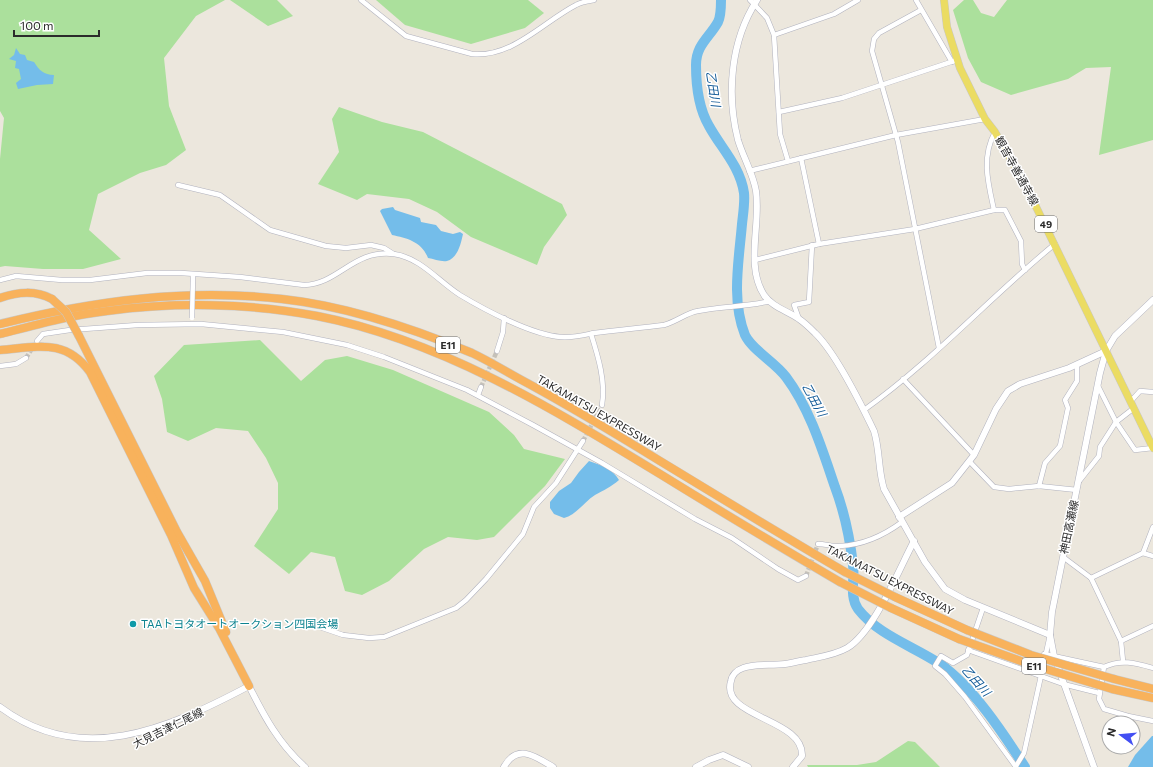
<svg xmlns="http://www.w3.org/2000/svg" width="1153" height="767" viewBox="0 0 1153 767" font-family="Commissioner,'Noto Sans JP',sans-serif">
  <rect width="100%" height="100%" fill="#ece7dd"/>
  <g fill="#abe09c">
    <path d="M0 0H225L196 16 164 58 169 106 186 150 166 165 140 173 98 194 89 230 121 259 83 269H43L5 266 0 267V159L4 118 0 111Z"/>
    <path d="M230 0H277L293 16 268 26Z"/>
    <path d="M376 0H528L544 13 525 28 471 44 405 25Z"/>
    <path d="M964 0H973L981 13 994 17 1007 0H1153V140L1099 155 1111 67 1086 68 1068 79 1011 95 981 82 968 58 953 10Z"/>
    <path d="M339 107 382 122 423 132 562 204 567 215 544 247 537 265 471 237 437 212 409 199 367 194 357 200 318 184 339 152 332 119Z"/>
    <path d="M260 340 301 381 325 360 347 356 393 370 489 412 514 435 524 449 565 459 545 486 494 537 477 540 448 537 424 549 389 581 362 595 345 591 335 557 311 552 289 574 254 546 278 509V483L266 458 248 431 216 428 188 441 167 432 162 399 154 376 184 345Z"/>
    <path d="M908 741 915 742 940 767H808L807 765H857L876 762Z"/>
  </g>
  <g fill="#74bdea">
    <path d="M16 48 20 54 25 55 27 60 34 62C39 70 44 75 54 75L53 84 37 85 18 89 16 83 21 79 19 69 15 68 16 61 9 59 14 55Z"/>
    <path d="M393 207 395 210 420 218 421 222 436 225 441 231 453 234 460 232 463 234C461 243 458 258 447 261 441 262 434 259 428 258 422 242 407 238 392 235L380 211 382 209Z"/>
    <path d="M589 461C600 465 613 469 619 480 611 487 604 490 595 495 584 502 576 515 564 518L554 514 550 508V502L559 491 571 483 579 472Z"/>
    <path d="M1152 736H1153V767H1128L1135 755Z"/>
  </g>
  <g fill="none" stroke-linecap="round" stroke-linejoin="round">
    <path stroke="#74bdea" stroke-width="10" d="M721 0C721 7 721 16 718 22 709 38 696 45 696 65 696 84 699 109 709 126 721 148 740 166 744 193 745 203 743 214 742 224 739 260 731 300 745 335 752 350 775 362 786 377 810 409 822 449 835 487 844 511 850 539 853 565 855 580 849 596 858 609 878 635 913 646 940 664 973 687 1003 733 1025 767"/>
    <g stroke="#c5c1b9" stroke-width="4.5" stroke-dasharray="4.5 2" stroke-linecap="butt">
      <path d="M26 358 33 347"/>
      <path d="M481 387 497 351"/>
      <path d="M583 441 602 405"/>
      <path d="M806 576 818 544"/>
    </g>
    <g stroke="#b1b2be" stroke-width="5.5">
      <g id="street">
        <path d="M361 0 406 36 472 54C512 58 543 22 576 5 581 2 588 1 594 0"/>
        <path d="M750 0 767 18 774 35 780 134 788 161"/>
        <path d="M916 0 952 62"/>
        <path d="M921 10 879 33 874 39 872 51 898 142 939 348"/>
        <path d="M774 35 834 14 858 0"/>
        <path d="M779 112 842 98 957 60"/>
        <path d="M801 158 819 244"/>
        <path d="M749 171 896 135 985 119"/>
        <path d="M178 185 220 195 270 230 326 246 346 248 371 245 384 248 392 253"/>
        <path d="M994 210C988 183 981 157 995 132"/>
        <path d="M755 260 819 244 915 229 994 210H1005L1021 241 1022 264 1025 270"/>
        <path d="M0 280 16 276 62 280H90L147 273H181L240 277 304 285C339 284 353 249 394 254 421 258 438 281 460 295 485 310 532 335 561 337 572 338 584 335 594 333 617 330 641 328 664 325 678 321 686 313 698 311 722 306 747 307 770 301"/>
        <path d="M799 319 794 305 809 302 812 245"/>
        <path d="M591 334C598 356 606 382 602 405"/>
        <path d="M37 341 43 334 70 330 138 325 201 324 283 332 347 345 384 357 467 390 533 425 602 463 695 519 732 538 778 569 798 580 806 576"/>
        <path d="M497 351 503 332 504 318"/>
        <path d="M0 366 16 364 26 358"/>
        <path d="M903 379 974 455"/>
        <path d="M478 395 481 387"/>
        <path d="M1131 401 1140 391 1153 392"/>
        <path d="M1134 408 1116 422 1135 450 1153 448"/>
        <path d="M864 410C933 361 990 297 1055 244"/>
        <path d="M969 461 994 487 1009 489 1039 486 1077 490"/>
        <path d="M1080 480 1099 456 1100 447 1116 422 1098 386"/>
        <path d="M1039 486 1045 463 1060 446 1068 408 1065 400 1077 381V365"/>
        <path d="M818 544C826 544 833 547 840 546 864 545 883 536 902 522"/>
        <path d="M1143 553 1153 527"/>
        <path d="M1063 557 1091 578 1121 641 1123 661"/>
        <path d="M1091 578 1143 553 1153 556"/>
        <path d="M983 608 967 655 953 663 941 656 935 666 945 674 965 697 1016 767"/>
        <path d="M302 621 343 635 369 638 384 637 456 608 466 600 486 579 523 534 534 507 556 483 583 441"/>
        <path d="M1121 641 1153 626"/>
        <path d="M968 650 1063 684 1099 693"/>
        <path d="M1044 654 1104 667C1121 659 1135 663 1153 668"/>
        <path d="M1104 667 1099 699 1104 709 1128 716 1153 721"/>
        <path d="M1016 766 1024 753 1050 635"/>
      </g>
    </g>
    <g stroke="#b1b2be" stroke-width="7">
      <g id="secondary">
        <path d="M757 0C731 40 726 93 738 140 743 157 753 173 756 191 761 224 745 265 764 295 772 307 788 311 799 319 805 323 810 328 815 333 836 353 861 404 874 431 880 450 878 470 884 489L925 562 945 589 965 600 1050 635"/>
        <path d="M899 517 952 483 974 455 996 409 1008 391 1020 384 1069 368 1106 351"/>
        <path d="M0 707C80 767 166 730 249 686 264 716 279 744 305 767"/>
        <path d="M504 767C517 743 535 756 553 767"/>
        <path d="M696 767 709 760 723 755 748 767"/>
        <path d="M793 767 802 756C804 718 720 718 731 681 732 675 737 670 743 668 756 663 771 666 785 664 792 663 799 661 806 660 819 657 835 655 847 648 874 632 899 569 914 541"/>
        <path d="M1094 767 1054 656 1050 635 1052 612 1100 373 1106 351 1115 336 1153 300"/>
      </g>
    </g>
    <g stroke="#c8c8c8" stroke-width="8">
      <path id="primary" d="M944 0 947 27 960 68 985 119 995 132 1024 182 1153 448"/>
    </g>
    <g stroke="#c8c8c8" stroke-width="9">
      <g id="highway">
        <path d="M0 298C18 292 35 290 52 299"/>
        <path d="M0 324C93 301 187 288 282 299 347 306 412 328 472 353 491 362 510 374 529 384 573 408 616 434 660 461 721 498 783 536 845 572"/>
        <path d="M0 334C35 325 71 315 107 311 175 302 250 303 317 316 441 340 553 409 660 474 720 511 780 547 840 582"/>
        <path d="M79 336 177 532 205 581 226 632"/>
        <path d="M0 350C38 347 65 338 90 372L171 535 194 588 219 628 249 686"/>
        <path d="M895 597 967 630"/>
        <path d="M891 608 959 639"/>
        <path d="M1114 679 1153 689"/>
        <path d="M1112 689 1153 698"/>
      </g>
    </g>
    <use href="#street" stroke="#fff" stroke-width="4.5"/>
    <use href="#secondary" stroke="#fff" stroke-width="6"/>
    <use href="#primary" stroke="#ebdc63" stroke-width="7"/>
    <use href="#highway" stroke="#f8b25c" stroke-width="8"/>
    <g stroke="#b1b2be" stroke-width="5.5" stroke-linecap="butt">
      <path id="street-bridge" d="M192 318 193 277"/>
    </g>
    <g stroke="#c8c8c8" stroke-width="9" stroke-linecap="butt">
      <g id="highway-bridge">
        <path d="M52 299 66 312 79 336"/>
        <path d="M845 572 895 597"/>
        <path d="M840 582 891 608"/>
        <path d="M967 630 1031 655 1114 679"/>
        <path d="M959 639 1029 664 1112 689"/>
      </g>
    </g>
    <use href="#street-bridge" stroke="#fff" stroke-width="4.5"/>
    <use href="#highway-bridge" stroke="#f8b25c" stroke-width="8"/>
  </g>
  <circle fill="#0f9aa8" stroke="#fff" stroke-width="1.5" cx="133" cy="624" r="4"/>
  <g text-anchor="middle" stroke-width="3" stroke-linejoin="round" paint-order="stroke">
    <g fill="#fff" stroke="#6b6b6b" stroke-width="1">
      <rect x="1035" y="216" width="22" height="16" rx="3"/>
      <rect x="436" y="337" width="24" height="16" rx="3"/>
      <rect x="1022" y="658" width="24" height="16" rx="3"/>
    </g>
    <g font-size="10" font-weight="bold" fill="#2b2b2b">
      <text x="1046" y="228">49</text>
      <text x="448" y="349">E11</text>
      <text x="1034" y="670">E11</text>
    </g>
    <g font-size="11" fill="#2b2b2b" stroke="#fff">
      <text transform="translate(1017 171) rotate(61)" y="4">観音寺善通寺線</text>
      <text transform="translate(599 413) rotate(30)" y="4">TAKAMATSU EXPRESSWAY</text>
      <text transform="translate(1069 527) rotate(-78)" y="4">神田高瀬線</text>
      <text transform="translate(890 580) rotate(27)" y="4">TAKAMATSU EXPRESSWAY</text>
      <text transform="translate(168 728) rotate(-26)" y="4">大見吉津仁尾線</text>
    </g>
    <g font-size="11" fill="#0d838f" stroke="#fff" text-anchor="start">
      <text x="141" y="628">TAAトヨタオートオークション四国会場</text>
    </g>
    <g font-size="12" font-style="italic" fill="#125a97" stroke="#fff">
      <text transform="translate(713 89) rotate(81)" y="4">乙田川</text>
      <text transform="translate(814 400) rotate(61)" y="4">乙田川</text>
      <text transform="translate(976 681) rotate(48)" y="4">乙田川</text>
    </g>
  </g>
  <g transform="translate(1121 735) rotate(286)"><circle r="19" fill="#ffffff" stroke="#aaaaaa"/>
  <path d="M0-3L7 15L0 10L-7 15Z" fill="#434ff3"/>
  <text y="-6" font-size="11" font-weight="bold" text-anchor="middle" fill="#2b2b2b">N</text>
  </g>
  <path d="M14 30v6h85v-6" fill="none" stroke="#2b2b2b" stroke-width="2"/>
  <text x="20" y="30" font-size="12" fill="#2b2b2b" stroke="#ffffff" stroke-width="3" paint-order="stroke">100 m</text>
</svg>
